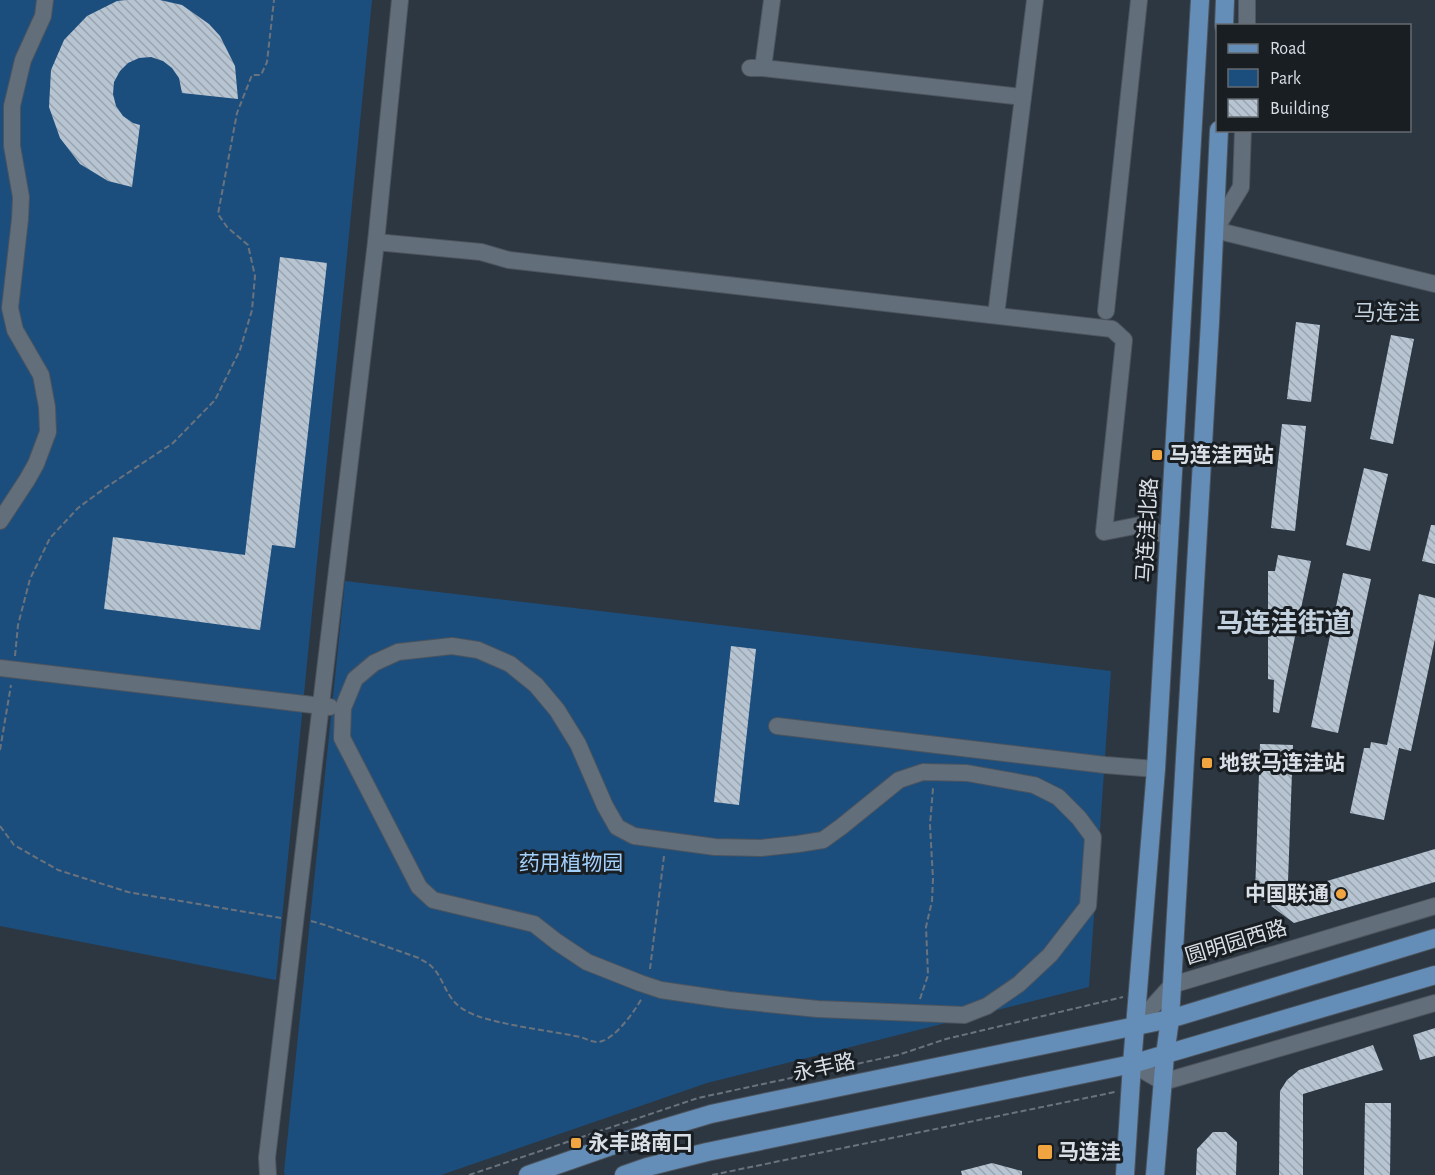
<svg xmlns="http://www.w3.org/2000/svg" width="1435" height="1175" viewBox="0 0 1435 1175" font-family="'Alegreya Sans','Noto Sans SC',sans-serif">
  <defs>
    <pattern id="building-back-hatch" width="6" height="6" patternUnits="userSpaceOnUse" patternTransform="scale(1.5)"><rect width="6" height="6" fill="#b7c4d2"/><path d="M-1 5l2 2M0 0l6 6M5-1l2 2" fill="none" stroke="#9aa4af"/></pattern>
  </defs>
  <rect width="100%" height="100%" fill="#2d3742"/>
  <g fill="#1c4e7d">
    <path d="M0 0H372L276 980 0 926Z"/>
    <path d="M345 581 1111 671 1089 987 707 1083 441 1175H285L284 1172Z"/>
  </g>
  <g fill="url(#building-back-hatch)">
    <path d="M126 0H160L182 5 209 24 220 36 235 66 238 99 182 93 179 78 172 68 163 61 151 57 139 58 128 63 120 71 114 82 113 94 116 106 123 116 133 123 140 125 132 187 108 181 80 164 60 138 49 107 51 70 64 40 87 16 117 1Z"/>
    <path d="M280 257 327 263 295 548 272 545 260 630 104 609 113 537 245 555Z"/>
    <path d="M1296 322 1320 325 1311 402 1287 399Z"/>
    <path d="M1391 335 1414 339 1393 444 1370 439Z"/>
    <path d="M1282 424 1306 426 1295 531 1271 528Z"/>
    <path d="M1364 468 1388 474 1370 551 1346 545Z"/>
    <path d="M1431 525H1435V564L1422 561Z"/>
    <path d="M1278 555 1311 561 1279 713 1273 712 1274 680 1268 679V571H1275Z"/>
    <path d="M1343 573 1371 579 1338 733 1311 727Z"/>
    <path d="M1419 594 1435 598V639L1411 751 1399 748 1384 820 1350 813 1364 748H1370L1371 742 1387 745Z"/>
    <path d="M731 646 756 649 739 805 714 802Z"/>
    <path d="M1260 744 1293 745 1288 882 1300 889 1435 849V882L1294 923 1255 894Z"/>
    <path d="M1435 1028V1056L1420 1060 1413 1035Z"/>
    <path d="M1373 1045 1383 1070 1303 1094V1175H1279L1280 1091 1287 1080 1299 1070Z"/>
    <path d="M1365 1103H1391L1390 1175H1364Z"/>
    <path d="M1213 1132H1226L1237 1142 1236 1175H1196L1197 1149Z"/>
    <path d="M992 1163 1022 1171V1175H962L961 1171Z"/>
  </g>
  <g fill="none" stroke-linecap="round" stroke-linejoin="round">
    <g stroke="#4c545e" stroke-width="18">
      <g id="minor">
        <path d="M1247 26V0"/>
        <path d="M750 68H763L1023 97"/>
        <path d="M763 68 772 0"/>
        <path d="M1243 130 1241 187 1215 230 1435 284"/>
        <path d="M376 242 481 252 509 260 1112 329 1124 340 1104 532 1140 525 1169 537"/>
        <path d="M1106 311 1139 0"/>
        <path d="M996 315 1035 0"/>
        <path d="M0 521 27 480 36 464 48 432 47 407 41 375 15 330 10 308 20 219 21 197 12 146V106L23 60 43 16 45 0"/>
        <path d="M452 646 478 650 510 664 536 685 557 710 578 744 605 806 617 827 634 836 715 847 761 848 798 844 823 840 841 827 899 780 923 772 967 773 1034 785 1058 797 1079 818 1093 837 1088 906 1050 955 1019 984 987 1006 964 1015 818 1009 729 1000 661 990 640 983 587 962 557 942 534 924 433 900 419 887 342 738 343 708 355 679 374 663 398 652Z"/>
        <path d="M0 668 330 707"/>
        <path d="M777 726 1105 765 1156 769"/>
        <path d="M1135 1026 1172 985 1435 906"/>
        <path d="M1132 1064 1163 1082 1435 1003"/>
        <path d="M268 1175 267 1158 376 242 400 0"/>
      </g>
    </g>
    <g stroke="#4c545e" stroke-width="20">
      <g id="major">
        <path d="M1224 26 1225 0"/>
        <path d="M528 1175 654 1131 711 1114 767 1102 1170 1019 1435 938"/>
        <path d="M624 1175 647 1167 707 1152 1132 1064 1435 975"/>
        <path d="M1125 1175 1132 1064 1156 769 1200 0"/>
        <path d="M1155 1175 1165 1055 1170 1019 1172 985 1210 322 1219 130"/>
      </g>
    </g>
    <g stroke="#6a737d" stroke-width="2" stroke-dasharray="6 3" stroke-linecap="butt">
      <path d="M15 656 18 625 30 579 50 538 78 508 105 488 173 443 215 400 240 350 252 310 255 276 248 245 227 227 218 214 237 113 252 75H261L267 62 274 0"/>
      <path d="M0 750 11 685"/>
      <path d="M0 826 14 845 58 870 128 892 281 918"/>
      <path d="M311 921 325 925 419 958C423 961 428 963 431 966 443 976 445 996 460 1007 465 1011 474 1015 480 1017 513 1027 547 1030 580 1037 587 1039 595 1044 602 1041 616 1037 635 1011 642 998"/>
      <path d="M650 969 664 856"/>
      <path d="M920 999 928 975 926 927 932 901 933 879 930 825 933 788"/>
      <path d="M469 1175 698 1098 898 1055 946 1039 1123 997"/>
      <path d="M712 1175 1115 1092"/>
    </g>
    <use href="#minor" stroke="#626e7a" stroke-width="16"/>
    <use href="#major" stroke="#648eb8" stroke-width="18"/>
  </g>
  <g fill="#f1a540" stroke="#191e23" stroke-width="2">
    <rect x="1151" y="449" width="12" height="12" rx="3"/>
    <rect x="1201" y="757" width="12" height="12" rx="3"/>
    <circle cx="1341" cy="894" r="6"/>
    <rect x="570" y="1137" width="12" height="12" rx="3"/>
    <rect x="1037" y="1144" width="16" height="16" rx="3"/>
  </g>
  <g text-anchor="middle" stroke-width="6" stroke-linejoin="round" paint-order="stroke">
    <g font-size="21" font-weight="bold" fill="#d8dfe6" stroke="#191e23" text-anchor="start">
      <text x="1169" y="462">马连洼西站</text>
      <text x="1219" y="770">地铁马连洼站</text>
      <text x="1329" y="901" text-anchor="end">中国联通</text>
      <text x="588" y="1150">永丰路南口</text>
      <text x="1058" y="1159">马连洼</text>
    </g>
    <g font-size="21" fill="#d8dfe6" stroke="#191e23">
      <text transform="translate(1147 530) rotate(-87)" y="7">马连洼北路</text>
      <text transform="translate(1236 942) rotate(-17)" y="7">圆明园西路</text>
      <text transform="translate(824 1067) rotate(-12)" y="7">永丰路</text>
    </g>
    <g font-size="21" fill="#a4d0fd" stroke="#191e23">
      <text x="571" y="870">药用植物园</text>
    </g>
    <g font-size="22" fill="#c4d1df" stroke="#191e23">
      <text x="1387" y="320">马连洼</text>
    </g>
    <g font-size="27" font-weight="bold" fill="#c4d1df" stroke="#191e23">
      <text x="1284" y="632">马连洼街道</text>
    </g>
  </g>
  <rect x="1216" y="24" width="195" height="108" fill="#191e23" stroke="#656b71" stroke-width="1.5"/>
  <rect x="1228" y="44" width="30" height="9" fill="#648eb8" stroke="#656b71" stroke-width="1.5"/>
  <text x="1270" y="54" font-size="18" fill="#d8dfe6">Road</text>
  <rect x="1228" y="69" width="30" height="18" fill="#1c4e7d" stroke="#656b71" stroke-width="1.5"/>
  <text x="1270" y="84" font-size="18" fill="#d8dfe6">Park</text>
  <rect x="1228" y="99" width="30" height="18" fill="url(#building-back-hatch)" stroke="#656b71" stroke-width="1.5"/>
  <text x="1270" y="114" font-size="18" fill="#d8dfe6">Building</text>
</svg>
